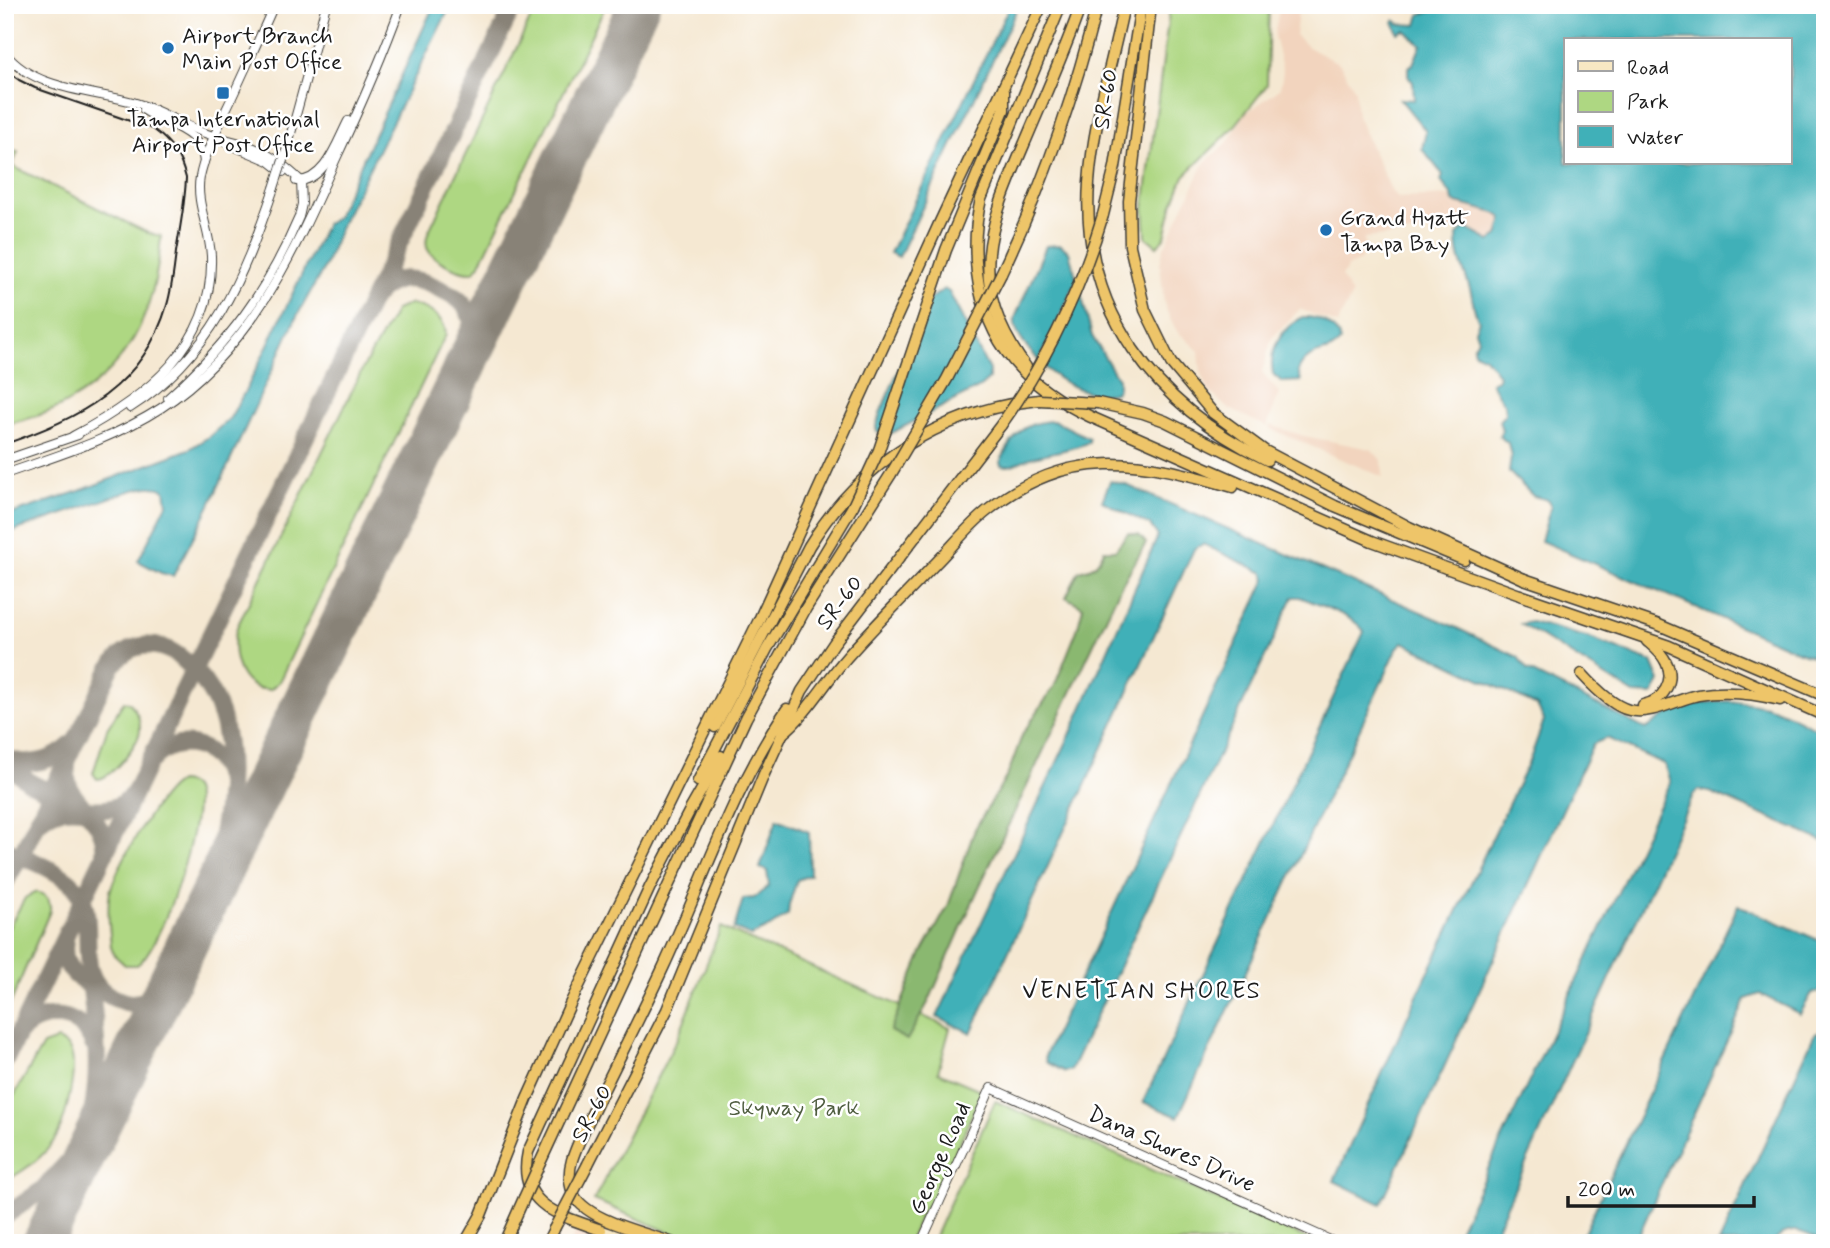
<svg xmlns="http://www.w3.org/2000/svg" width="1830" height="1248" viewBox="0 0 1830 1248" font-family="Mynerve,sans-serif">
  <rect width="100%" height="100%" fill="#fff"/>
  <filter id="ink" filterUnits="userSpaceOnUse"><feTurbulence type="fractalNoise" baseFrequency=".0143" numOctaves="2"/><feDisplacementMap in="SourceGraphic" scale="14" xChannelSelector="R" yChannelSelector="G"/><feConvolveMatrix kernelMatrix="1 2 1 2 8 2 1 2 1" color-interpolation-filters="sRGB"/></filter>
  <filter id="wash" filterUnits="userSpaceOnUse"><feTurbulence type="fractalNoise" baseFrequency=".00686" numOctaves="4" result="noise"/><feDisplacementMap in="SourceGraphic" scale="28" xChannelSelector="R" yChannelSelector="G"/><feGaussianBlur stdDeviation="1.57" result="paint"/><feColorMatrix in="noise" values="0 0 0 0 0 0 0 0 0 0 0 0 0 0 0 0 0 1.4 0 .05"/><feComposite in="paint" operator="in"/></filter>
  <g filter="url(#wash)">
    <rect width="100%" height="100%" fill="#f5e8d2"/>
    <g fill="#f2d4be">
      <path d="M1280 5H1299L1295 35 1311 49 1340 64 1355 90 1357 116 1392 192 1398 198 1452 196 1495 213 1503 218 1498 236 1490 241 1465 228 1364 238 1365 247 1360 261 1349 266 1341 276 1352 295 1337 324 1300 309 1272 338 1262 372 1279 393 1267 427 1226 407 1209 391 1201 371 1199 351 1177 331 1170 319 1164 303 1160 263 1163 250 1205 162 1227 143 1245 114 1280 89 1283 72 1274 36Z"/>
      <path d="M1270 425 1304 436 1371 449 1382 461 1383 477 1269 428Z"/>
      <path d="M579 1226 627 1243H570Z"/>
    </g>
    <g fill="#aed782" stroke="#657a4f" stroke-width="2">
      <path d="M537 5H606L479 266 473 272C461 273 434 261 428 250 425 244 426 239 428 233Z"/>
      <path d="M1170 5H1269L1267 85 1234 127 1184 176 1172 207 1165 237 1157 246 1146 237 1144 208Z"/>
      <path d="M5 147 18 152 12 166 148 233 161 236C156 312 129 373 57 408 41 416 22 420 5 425Z"/>
      <path d="M409 304C426 307 445 316 446 334L279 682 271 689C238 693 229 651 237 627L363 368 396 310Z"/>
      <path d="M124 701 130 703C136 710 141 720 140 730 139 744 111 779 97 779L93 773 107 729Z"/>
      <path d="M179 782C186 782 193 785 195 793 203 822 162 948 137 965H125L114 955 111 947C110 930 106 909 110 892 115 869 159 791 179 782Z"/>
      <path d="M35 892C47 894 51 900 50 911L5 1016V934L25 898Z"/>
      <path d="M721 927 950 1028 938 1072 983 1091 932 1203 924 1208 908 1243H694L594 1200 678 1037Z"/>
      <path d="M57 1040C62 1043 67 1044 70 1050 79 1067 65 1123 55 1139 44 1157 24 1171 5 1181V1111L43 1045Z"/>
      <path d="M995 1101 1317 1243H932Z"/>
    </g>
    <path fill="#8ab870" stroke="#536a46" stroke-width="2" d="M1128 533 1139 535 1146 543 1121 586 976 894 929 1001 907 1040 890 1031 922 953 948 906 975 829 1008 774 1023 733 1054 687 1077 630 1083 607 1066 597 1079 571C1094 568 1098 564 1104 550H1115Z"/>
    <g fill="#40b0b8" stroke="#2e666a" stroke-width="2" fill-rule="evenodd">
      <path d="M434 5H451L343 221 325 266 297 316 209 507 173 576 161 573 138 561 167 504 165 490C153 484 142 488 130 491L5 534V516L74 493 189 449 210 436 230 418 248 386 326 224 336 218Z"/>
      <path d="M1010 5H1019L899 257 890 253Z"/>
      <path d="M1425 5 1440 9 1446 5H1825V659L1804 654 1541 541 1551 505 1549 500 1533 496 1509 472 1511 457 1508 443 1499 436 1502 430 1499 421 1505 414V406L1491 383 1497 380 1499 375 1485 357 1474 352 1473 348 1478 339 1475 330 1479 321C1472 308 1474 301 1470 289 1463 266 1457 260 1457 235L1466 228 1490 241 1498 236 1503 218 1495 213 1453 202 1452 196 1441 181 1443 175 1422 149 1426 131 1400 99 1414 100 1413 82 1408 76V67L1413 64 1421 45 1405 30 1398 33 1393 22 1395 20 1400 24 1417 25 1420 14 1430 12 1431 8ZM1566 40H1790V163H1566Z"/>
      <path d="M1061 245 1069 252 1077 280 1039 361C1029 349 1013 334 1015 318L1046 246Z"/>
      <path d="M944 289 949 292 989 370V379L980 387 886 436 877 431 876 427 880 413 928 301Z"/>
      <path d="M1080 290 1092 336 1118 379V387L1115 392C1091 399 1060 383 1044 366Z"/>
      <path d="M1303 317C1318 316 1338 326 1340 342 1328 357 1309 347 1298 371L1301 381 1282 382 1273 374C1268 350 1281 328 1303 317Z"/>
      <path d="M1055 421 1089 438V442C1068 452 1044 452 1022 461 1014 464 1010 468 1001 465L1000 462C1016 433 1021 422 1055 421Z"/>
      <path d="M1110 481 1124 484 1442 621 1518 657 1527 670 1645 729C1654 725 1660 719 1668 714 1699 698 1743 698 1775 709 1792 715 1808 725 1825 733V842L1710 792 1698 790 1693 795 1490 1243H1453L1670 782 1664 764 1607 738 1593 744 1381 1204 1334 1181 1410 1011 1530 759 1544 720 1537 706 1403 642 1398 647 1178 1117 1143 1102 1364 632C1358 617 1316 604 1300 597H1293L1071 1070 1065 1072 1046 1062 1045 1056 1266 579 1264 573 1203 544 1194 549 971 1033 937 1017 1077 720 1158 536 1150 525 1102 501Z"/>
      <path d="M1531 622 1590 638 1652 662 1660 681 1653 695 1634 694 1521 624Z"/>
      <path d="M777 819 809 832 810 875 797 880 789 905 788 915 770 927 751 936 734 929 743 899 754 898 769 886 767 871 760 868Z"/>
      <path d="M1738 905 1825 943V990L1812 993 1800 1014 1760 994 1746 999 1635 1243H1579Z"/>
      <path d="M1825 1029V1125L1820 1145 1825 1164V1243C1805 1233 1790 1222 1773 1243H1719L1815 1033Z"/>
    </g>
    <g fill="none" stroke-linecap="round" stroke-linejoin="round">
      <g stroke="#888277" stroke-width="18">
        <path d="M376 295C395 273 417 277 440 289 452 294 463 300 469 313 475 326 472 342 470 356"/>
        <path d="M5 758C30 767 53 762 72 744"/>
        <path d="M152 760C176 733 216 743 226 777"/>
        <path d="M5 763 31 783 62 798"/>
        <path d="M67 765C61 807 109 811 104 854"/>
        <path d="M38 823C67 790 102 828 132 795"/>
        <path d="M5 849C26 859 66 872 78 891 100 923 70 976 112 997 119 1000 125 1003 132 1003 163 1003 172 971 183 949 218 877 259 738 195 671 185 660 171 648 156 646 137 643 121 652 111 668L31 834C23 851 14 867 5 883"/>
        <path d="M65 940C60 966 76 979 98 990"/>
        <path d="M20 1032C43 1008 81 1012 93 1044"/>
        <path d="M5 1061 514 5"/>
        <path d="M5 1216 42 1190 76 1153"/>
        <path d="M42 1243C66 1192 92 1142 96 1085 99 1049 93 1012 90 977"/>
      </g>
      <path stroke="#888277" stroke-width="42" d="M43 1243 639 5"/>
    </g>
  </g>
  <g filter="url(#ink)">
    <g fill="none" stroke-linecap="round" stroke-linejoin="round">
      <g stroke="#3d3b37" stroke-width="10">
        <g id="tertiary">
          <path d="M5 53C34 90 92 91 133 102 156 108 176 121 197 130 212 137 228 139 243 144 267 151 284 165 301 181L302 204 299 217C267 292 228 343 168 398"/>
          <path d="M144 110C169 127 201 129 204 162"/>
          <path d="M226 143 269 161 283 172"/>
          <path d="M287 148 326 5"/>
          <path d="M296 181C325 182 337 142 348 121"/>
          <path d="M130 408C211 357 244 276 274 188"/>
          <path d="M73 436C145 398 214 346 211 256 210 230 195 202 200 177 204 155 216 133 225 112 242 77 258 41 274 5"/>
          <path d="M5 460 78 435"/>
          <path d="M5 474C59 455 113 439 161 408 250 350 293 255 335 161 359 110 382 58 401 5"/>
          <path d="M921 1243 991 1088 1337 1243"/>
        </g>
      </g>
      <g stroke="#3d3b37" stroke-width="11">
        <path id="secondary" d="M601 1230 638 1243"/>
      </g>
      <g stroke="#3d3b37" stroke-width="13">
        <g id="trunk">
          <path d="M1524 579 1659 625 1825 696"/>
          <path d="M1520 595 1669 646 1825 716"/>
          <path d="M1582 674C1593 686 1612 706 1629 710 1651 716 1677 699 1698 695 1726 690 1752 693 1780 700"/>
          <path d="M1643 705C1663 701 1676 681 1666 662 1662 653 1654 647 1647 641"/>
        </g>
      </g>
      <g stroke="#3d3b37" stroke-width="13">
        <g id="motorway">
          <path d="M1061 5 981 199C975 224 974 247 977 273 986 345 1027 387 1091 417L1372 541 1520 595"/>
          <path d="M1124 5C1112 64 1093 123 1089 183 1080 311 1156 406 1267 460"/>
          <path d="M1151 5 1129 201 1130 246 1145 310 1171 363 1213 413 1265 451 1409 527 1524 579"/>
          <path d="M1103 215 1115 167 1141 5"/>
          <path d="M1001 274C1042 188 1074 97 1097 5"/>
          <path d="M1026 367C964 282 989 227 1026 140 1045 95 1065 51 1081 5"/>
          <path d="M1098 403 1143 413 1165 421 1335 506 1464 560"/>
          <path d="M879 450 946 250 1004 110V91"/>
          <path d="M715 727 809 546C860 463 941 410 1039 400"/>
          <path d="M782 734C808 713 825 682 847 657 875 625 906 595 935 564 952 547 968 526 987 511 1069 445 1140 460 1233 487"/>
          <path d="M698 781 767 649 853 506"/>
          <path d="M540 1163 746 718 806 608 891 474"/>
          <path d="M588 1164 667 1010 764 774 802 691 834 643 1001 425"/>
          <path d="M601 1230C562 1216 516 1206 528 1152L650 887 690 810 721 756"/>
          <path d="M465 1243 481 1215 527 1099 571 1002 759 620 939 224 1042 5"/>
          <path d="M504 1243 524 1198"/>
          <path d="M547 1243 554 1229"/>
          <path d="M673 1243C646 1233 582 1220 572 1191 569 1181 569 1170 572 1160 579 1138 591 1117 600 1097 621 1054 643 1011 663 968 703 882 733 788 787 709"/>
        </g>
      </g>
      <use href="#tertiary" stroke="#fff" stroke-width="8"/>
      <use href="#secondary" stroke="#f8e8c3" stroke-width="9"/>
      <use href="#trunk" stroke="#eec569" stroke-width="10"/>
      <use href="#motorway" stroke="#eec569" stroke-width="10"/>
      <path stroke="#1c1c1c" stroke-width="2" d="M5 70 19 80 35 88 153 129C172 143 180 155 186 178 185 203 180 228 176 252 174 270 172 288 167 305 143 387 80 418 5 444"/>
      <g stroke="#3d3b37" stroke-width="10" stroke-linecap="butt">
        <path id="tertiary-bridge" d="M274 188 287 148"/>
      </g>
      <g stroke="#3d3b37" stroke-width="13" stroke-linecap="butt">
        <g id="motorway-bridge">
          <path d="M1039 400 1098 403"/>
          <path d="M1001 425C1047 361 1080 291 1103 215"/>
          <path d="M891 474 947 379 1001 274"/>
          <path d="M853 506 879 450"/>
          <path d="M524 1198 540 1163"/>
          <path d="M554 1229 588 1164"/>
        </g>
      </g>
      <use href="#tertiary-bridge" stroke="#fff" stroke-width="8"/>
      <use href="#motorway-bridge" stroke="#eec569" stroke-width="10"/>
    </g>
  </g>
  <g fill="#1f6fb2" stroke="#fff" stroke-width="2.5">
    <circle cx="168" cy="48" r="7"/>
    <rect x="216" y="86" width="14" height="14" rx="3.5"/>
    <circle cx="1326" cy="230" r="7"/>
  </g>
  <g text-anchor="middle" stroke-width="5" stroke-linejoin="round" paint-order="stroke">
    <g font-size="23" fill="#1c1c1c" stroke="#fff" text-anchor="start">
      <text x="182" y="43">Airport Branch<tspan x="182" dy="26">Main Post Office</tspan></text>
      <text x="223" y="126" text-anchor="middle">Tampa International<tspan x="223" dy="26">Airport Post Office</tspan></text>
      <text x="1340" y="225">Grand Hyatt<tspan x="1340" dy="26">Tampa Bay</tspan></text>
    </g>
    <g font-size="23" fill="#1c1c1c" stroke="#fff">
      <text transform="translate(1105 99) rotate(-81)" y="8">SR-60</text>
      <text transform="translate(839 602) rotate(-53)" y="8">SR-60</text>
      <text transform="translate(591 1113) rotate(-62)" y="8">SR-60</text>
      <text transform="translate(1172 1148) rotate(24)" y="8">Dana Shores Drive</text>
      <text transform="translate(939 1158) rotate(-66)" y="8">George Road</text>
    </g>
    <g font-size="23" fill="#4f5d40" stroke="#fff">
      <text x="794" y="1115">Skyway Park</text>
    </g>
    <g font-size="24" letter-spacing="2" fill="#1c1c1c" stroke="#fff">
      <text x="1142" y="998">VENETIAN SHORES</text>
    </g>
  </g>
  <rect width="1830" height="1248" fill="none" stroke="#fff" stroke-width="28"/>
  <rect x="1564" y="38" width="228" height="126" fill="#ffffff" stroke="#a4a4a4" stroke-width="2"/>
  <rect x="1578" y="61" width="35" height="10" fill="#f8e8c3" stroke="#a4a4a4" stroke-width="2"/>
  <text x="1627" y="74" font-size="21" fill="#1c1c1c">Road</text>
  <rect x="1578" y="91" width="35" height="21" fill="#aed782" stroke="#a4a4a4" stroke-width="2"/>
  <text x="1627" y="108" font-size="21" fill="#1c1c1c">Park</text>
  <rect x="1578" y="126" width="35" height="21" fill="#40b0b8" stroke="#a4a4a4" stroke-width="2"/>
  <text x="1627" y="144" font-size="21" fill="#1c1c1c">Water</text>
  <path d="M1568 1196v10h186v-10" fill="none" stroke="#1c1c1c" stroke-width="3.5"/>
  <text x="1578" y="1196" font-size="21" fill="#1c1c1c" stroke="#ffffff" stroke-width="5" paint-order="stroke">200 m</text>
</svg>
